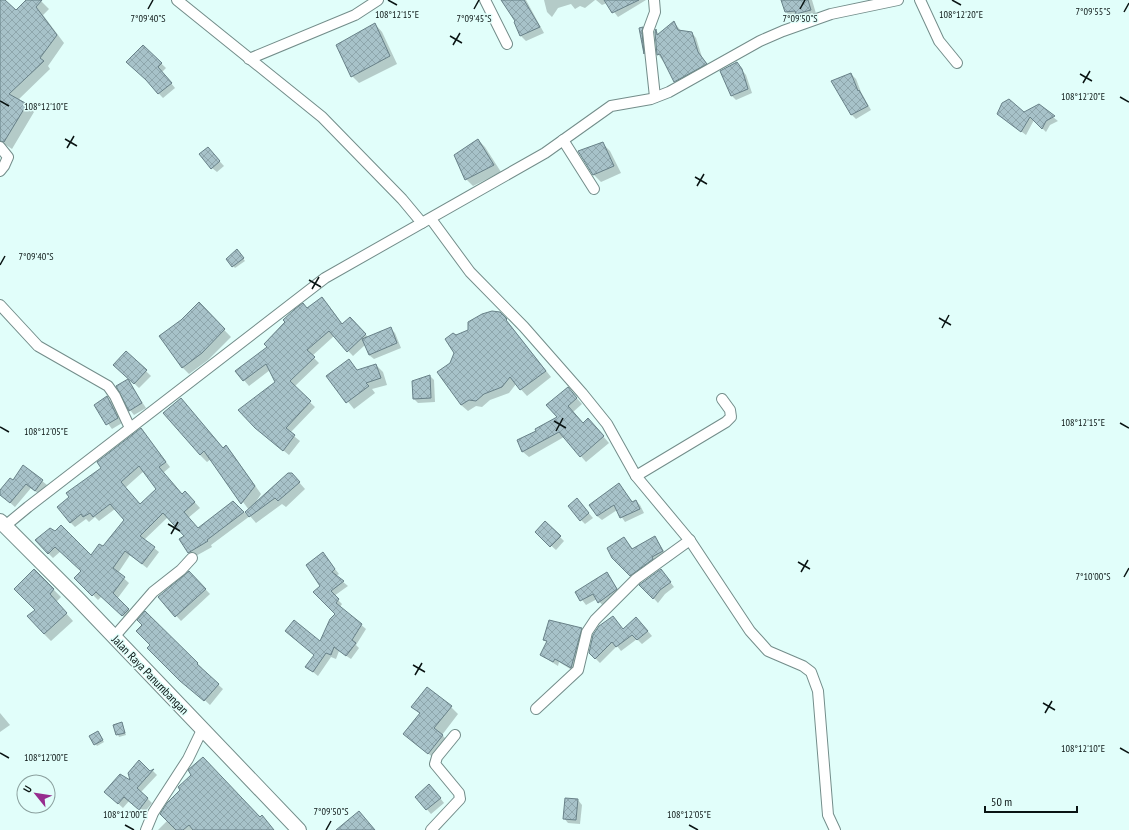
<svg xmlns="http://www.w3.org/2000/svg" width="1129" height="830" viewBox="0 0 1129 830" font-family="'PT Sans Narrow',sans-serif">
  <defs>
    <pattern id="building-cross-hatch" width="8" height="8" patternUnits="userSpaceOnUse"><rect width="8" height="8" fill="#a7c2c9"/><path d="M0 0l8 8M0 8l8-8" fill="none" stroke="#8ea6ac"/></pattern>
  </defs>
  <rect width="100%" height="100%" fill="#e1fefa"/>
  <g fill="#0003" fill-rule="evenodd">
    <path d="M0 0H3L16 12 27 0H40L49 9 43 15 64 43 48 66 50 69 18 100 27 105 34 112 12 149 0 141Z"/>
    <path d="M502 0H526L544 33 526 41 521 36 515 22 516 21Z"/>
    <path d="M544 0H595L585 8 580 6 575 9 571 4 558 8 552 17 547 12Z"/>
    <path d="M596 0H646L618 17 607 3 602 5Z"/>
    <path d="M782 0H812L817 17 804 20 802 18 793 19 786 12Z"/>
    <path d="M674 22 681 31 692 33 696 38 702 57 710 68 680 86 658 54 656 31 659 34Z"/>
    <path d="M375 24 382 32 397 64 359 83 352 76Z"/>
    <path d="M642 28 647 32 648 57 645 54 642 42 640 29Z"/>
    <path d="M143 46 166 68 162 72 175 88 163 98 148 82Z"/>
    <path d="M736 63 746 75 752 93 736 100 732 96 721 71Z"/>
    <path d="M851 74 856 79 861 92 871 110 856 119 851 114Z"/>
    <path d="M1039 106 1058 121 1050 125 1046 132 1034 120 1026 135 998 114 1024 113Z"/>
    <path d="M478 140 485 147 501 172 473 186 466 179Z"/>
    <path d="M603 144 610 151 621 173 601 182 594 175 579 152Z"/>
    <path d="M212 153 224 166 217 172 212 168Z"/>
    <path d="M239 253 245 261 235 268 227 259Z"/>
    <path d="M327 303 343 325 355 323 368 337 390 328 395 333 401 348 374 359 369 355 365 345 353 356 334 336 312 356 319 363 294 387 315 407 290 433 300 441 289 455 262 433 276 382 270 370 249 386 236 371 269 347 308 309Z"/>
    <path d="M199 304 231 337 208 360 189 374 182 367V321Z"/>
    <path d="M506 320 551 377 527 396 516 384 509 393 490 400 482 407 476 406 468 411 461 405 451 364 455 353 456 336Z"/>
    <path d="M126 352 151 376 139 388 119 369Z"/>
    <path d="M349 361 358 371 376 365 383 372 387 385 372 389 375 393 354 409 328 377Z"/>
    <path d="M430 376 434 380 435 402 418 403 414 399Z"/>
    <path d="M128 381 146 408 134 415 130 410Z"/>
    <path d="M573 394 582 404 573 412 583 424 588 419 609 443 586 462 564 437 529 457 523 452 518 441 538 432 558 417Z"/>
    <path d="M107 398 112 402 122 423 112 429 95 406Z"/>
    <path d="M181 399 224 449 226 446 232 453 261 494 254 505 298 481 305 489 286 507 282 504 256 523 250 516 211 545 212 547 194 557 189 553 186 536 168 517 144 540 159 552 147 568 130 555 118 573 129 583 117 599 133 614 127 620 102 596 98 600 76 578 82 571 61 551 53 558 48 553 50 529 92 556 103 548 125 520 115 509 99 521 95 517 89 522 86 519 75 527 70 522 103 468 141 429 170 467 163 473 182 495 190 497 200 508 188 518 198 529 233 502 248 516 249 515V510L211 459 207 462 200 455ZM144 471 157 489 141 505 125 488Z"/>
    <path d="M13 481H42L47 485 40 495 31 488 15 507 0 494Z"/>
    <path d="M619 485 633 502 636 501 640 505 644 513 625 522 617 510 602 520 597 516Z"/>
    <path d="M581 504 593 518 585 524 581 520Z"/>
    <path d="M545 522 564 541 556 550 536 532Z"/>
    <path d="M655 537 667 556 635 580 613 557 624 538 633 549Z"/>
    <path d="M323 554 339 574 336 576 348 586 334 596 342 604 340 607 366 629 356 645 359 648 351 659 339 651 336 659 331 657 318 676 307 667 315 655 336 614 321 586Z"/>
    <path d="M34 570 61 597 56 602 73 621 51 641 44 634 36 610Z"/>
    <path d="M189 572 210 594 181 621 159 597Z"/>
    <path d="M607 574 621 594 604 607 597 599 586 605 576 592Z"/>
    <path d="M665 575 674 587 665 594 658 603 641 585Z"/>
    <path d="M146 612 202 668 201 669 223 689 210 705 153 652 143 625Z"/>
    <path d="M613 617 623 630 641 623 652 636 642 644 637 639 621 651 617 646 600 663 590 653Z"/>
    <path d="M581 629 586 634 575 672 559 662 558 666 541 655 547 643 544 639Z"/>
    <path d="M413 707H451L458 714 442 735 450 743 436 760 405 734 420 714Z"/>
    <path d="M0 713 10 725 0 732Z"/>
    <path d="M122 723 126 735 119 737 114 726Z"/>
    <path d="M99 734 104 742 97 746 90 737Z"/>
    <path d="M153 771 157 775 141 792 152 803 144 813 129 801 123 808 110 796Z"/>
    <path d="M434 790 444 803 431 814 416 797Z"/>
    <path d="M578 800 582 805 580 824 568 823 564 818Z"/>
    <path d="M260 818 274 830H158L168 820Z"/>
  </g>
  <g fill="url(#building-cross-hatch)" stroke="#688188" fill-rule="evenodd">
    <path d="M0 0H5L16 10 26 0H42L36 7 57 35 40 58 44 61 9 94 27 104 4 142 0 141Z"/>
    <path d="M501 0H524L540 27 520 36 514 22 515 21Z"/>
    <path d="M604 0H639L612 13Z"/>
    <path d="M781 0H808L811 10 796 14 795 11 785 12Z"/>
    <path d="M674 21 678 30 692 32 698 52 707 64 674 82 660 54 657 55 655 32 656 29 657 35Z"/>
    <path d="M375 23 390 56 351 77 336 45Z"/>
    <path d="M643 27 642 32 644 54 639 28Z"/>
    <path d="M143 45 162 63 158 67 172 83 158 94 146 80 126 62Z"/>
    <path d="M737 62 742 69 748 89 731 96 720 71Z"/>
    <path d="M851 73 858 91 859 90 868 106 851 115 831 81Z"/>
    <path d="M1009 99 1024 112 1039 104 1055 116 1046 121 1042 129 1030 117 1021 132 997 114 1002 103Z"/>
    <path d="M478 139 494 165 465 180 454 155Z"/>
    <path d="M603 142 614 166 593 175 578 151Z"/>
    <path d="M208 147 220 161 211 169 199 154Z"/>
    <path d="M237 249 244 258 232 267 226 259Z"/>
    <path d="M322 297 342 324 350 317 366 334 347 352 329 331 307 350 315 357 290 381 311 401 286 428 295 435 283 451 255 428 238 410 275 382 266 364 243 381 235 371 267 347 264 344 285 322 283 320 295 309 303 303 307 308Z"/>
    <path d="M199 302 225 329 202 353 182 368 159 336 181 320Z"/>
    <path d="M492 311 500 312 507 319 506 320 546 371 520 390 510 377 502 387 484 394 476 401 469 400 461 405 437 372 450 363 454 353 445 339 453 333 456 335 468 330V322L482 314Z"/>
    <path d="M391 327 397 343 369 355 362 339Z"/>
    <path d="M126 351 147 370 134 384 113 365Z"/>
    <path d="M349 359 357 370 376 364 381 378 366 383 369 386 346 403 326 376Z"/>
    <path d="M430 375 431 398 413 399 412 381Z"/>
    <path d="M128 379 142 403 129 411 116 386Z"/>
    <path d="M568 387 577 398 568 406 583 423 588 418 604 436 580 457 559 432 522 452 517 440 536 431 535 429 557 417 546 405Z"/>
    <path d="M107 396 118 418 106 425 94 405Z"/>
    <path d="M181 398 223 448 226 445 255 486 241 504 204 451 200 455 163 413Z"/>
    <path d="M141 428 166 462 159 467 182 494 185 491 195 502 184 512 198 528 233 501 244 512 207 540 208 541 188 553 179 539 184 536 163 513 140 536 155 547 142 564 125 551 113 568 125 577 113 593 129 609 122 616 96 592 92 596 74 578 81 571 55 547 48 554 35 540 50 528 55 531 61 525 91 555 99 544 103 546 124 520 110 504 93 517 90 513 83 517 81 514 70 523 57 507 69 497 66 493 101 468 97 462ZM139 466 156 489 140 504 121 482Z"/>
    <path d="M23 465 43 480 35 491 26 484 10 503 0 495V490L10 478 13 480Z"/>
    <path d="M288 473H292L300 482 278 501 275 498 249 517 245 512Z"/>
    <path d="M619 483 632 502 636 500 640 509 620 518 614 505 597 516 589 505Z"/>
    <path d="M577 498 589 513 580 521 568 506Z"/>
    <path d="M545 521 561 536 550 547 535 532Z"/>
    <path d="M655 536 663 551 652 557 653 559 630 576 612 558 607 548 624 537 632 549Z"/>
    <path d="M323 552 335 569 332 572 344 581 331 591 339 599 336 603 362 624 352 640 356 643 346 656 334 647 331 655 326 653 313 672 305 667 314 655 285 631 294 620 320 641 330 619 335 614 313 592 320 586 306 565Z"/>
    <path d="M34 569 54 589 50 594 67 613 44 634 27 616 35 610 14 589Z"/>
    <path d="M661 569 671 582 660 590 653 599 639 585Z"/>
    <path d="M189 571 206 589 175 617 158 597Z"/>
    <path d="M607 572 617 589 598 603 593 594 580 601 575 592Z"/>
    <path d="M145 611 198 663 197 664 219 684 204 701 180 681 147 648 150 645 136 631 142 625 137 620Z"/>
    <path d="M613 616 623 629 636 617 648 631 637 640 632 635 616 647 612 642 595 659 589 653 593 635 599 626Z"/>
    <path d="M549 620 582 628 571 668 555 659 553 662 540 655 547 641 543 640Z"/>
    <path d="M427 687 452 706 434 728 443 735 428 754 403 734 420 713 411 707Z"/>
    <path d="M122 722 125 733 116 735 113 725Z"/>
    <path d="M98 731 103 740 94 745 89 736Z"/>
    <path d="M203 757 260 817 262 815 274 830H193L189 825 183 830H176L160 814 167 803 180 790 178 787 191 775 188 770Z"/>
    <path d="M139 760 150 771 154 769 137 788 148 798 139 810 124 797 118 804 104 792 120 774 130 780 128 773Z"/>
    <path d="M429 784 441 798 426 810 415 797Z"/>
    <path d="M565 798 578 799 576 820 563 819Z"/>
    <path d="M359 811 375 830H336Z"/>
  </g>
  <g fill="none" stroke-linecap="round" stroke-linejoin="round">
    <g stroke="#738d8a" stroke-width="12">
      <g id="street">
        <path d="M177 0 322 117 402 199 422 223"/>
        <path d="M485 0 507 44"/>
        <path d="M654 0 655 12 648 31 655 97"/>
        <path d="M920 0 939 41 957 63"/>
        <path d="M249 59 355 15 378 0"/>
        <path d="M563 140 594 189"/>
        <path d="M0 147 8 157 4 166 0 171"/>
        <path d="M431 219 470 272 524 327 582 393 607 424 636 476 691 542 750 631 768 651 803 666 811 672 818 691 828 815 835 830"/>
        <path d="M0 305 38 346 108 386 115 396 130 428"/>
        <path d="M636 476 726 422 731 417 730 410 722 399"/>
        <path d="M5 526 28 507 325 278 545 153 611 106 651 99 669 92 760 41 783 31 831 14 898 0"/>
        <path d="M114 637 153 592 181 570 192 558"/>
        <path d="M536 709 578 670 587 632 595 620 636 579 690 540"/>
        <path d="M146 830 153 813 188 759 202 730"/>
        <path d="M431 830 460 799 459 793 435 764 437 757 455 735"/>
      </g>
    </g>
    <g stroke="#738d8a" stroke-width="16">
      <path id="secondary" d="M0 521 77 598 299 830"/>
    </g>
    <use href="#street" stroke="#fff" stroke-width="10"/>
    <use href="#secondary" stroke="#fff" stroke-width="14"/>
  </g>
  <path fill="none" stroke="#0a1413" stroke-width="1.5" d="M388 0 397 5M952 0 961 5M148 9 153 0M474 9 479 0M800 9 805 0M1124 12 1129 3M450 36 462 43M453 45 460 33M1080 74 1092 81M1083 83 1090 71M1120 97 1129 102M0 101 9 106M65 139 77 146M67 148 74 136M695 177 707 184M697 186 704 174M0 265 5 256M309 280 321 287M312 289 319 277M939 318 951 325M942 328 949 315M554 421 566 428M1120 423 1129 428M0 427 9 432M556 431 563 418M168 524 180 531M171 534 178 522M798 562 810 569M801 572 808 560M1124 577 1129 568M413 665 425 672M415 675 422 663M1043 703 1055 710M1045 713 1052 701M1120 748 1129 753M0 753 9 758M125 825 134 830M689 825 698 830M326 830 331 821"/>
  <g text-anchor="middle" stroke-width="3" stroke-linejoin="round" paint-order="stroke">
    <g font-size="12" fill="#0a1413" stroke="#e1fefa">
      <text transform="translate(150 675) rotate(46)" y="4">Jalan Raya Panumbangan</text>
    </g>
  </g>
  <g font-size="10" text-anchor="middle" fill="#0a1413" stroke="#e1fefa" stroke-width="3" stroke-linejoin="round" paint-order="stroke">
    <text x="1093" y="15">7°09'55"S</text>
    <text x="961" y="18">108°12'20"E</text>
    <text x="397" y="18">108°12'15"E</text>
    <text x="148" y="22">7°09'40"S</text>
    <text x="474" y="22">7°09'45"S</text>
    <text x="800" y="22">7°09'50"S</text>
    <text x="1083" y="100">108°12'20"E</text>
    <text x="46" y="110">108°12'10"E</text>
    <text x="36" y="260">7°09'40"S</text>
    <text x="1083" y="426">108°12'15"E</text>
    <text x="46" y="435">108°12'05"E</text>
    <text x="1093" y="580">7°10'00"S</text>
    <text x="1083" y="752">108°12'10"E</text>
    <text x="46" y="761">108°12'00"E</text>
    <text x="331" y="815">7°09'50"S</text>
    <text x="125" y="818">108°12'00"E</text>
    <text x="689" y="818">108°12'05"E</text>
  </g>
  <g transform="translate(36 794) rotate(300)"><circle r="19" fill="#e1fefa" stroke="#8ba09e"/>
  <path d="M0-3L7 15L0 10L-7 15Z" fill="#972d8f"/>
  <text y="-6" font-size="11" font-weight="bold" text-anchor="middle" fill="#0a1413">U</text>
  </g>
  <path d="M985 806v6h92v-6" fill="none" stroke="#0a1413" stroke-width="2"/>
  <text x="991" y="806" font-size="12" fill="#0a1413" stroke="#e1fefa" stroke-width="3" paint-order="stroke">50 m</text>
</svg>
